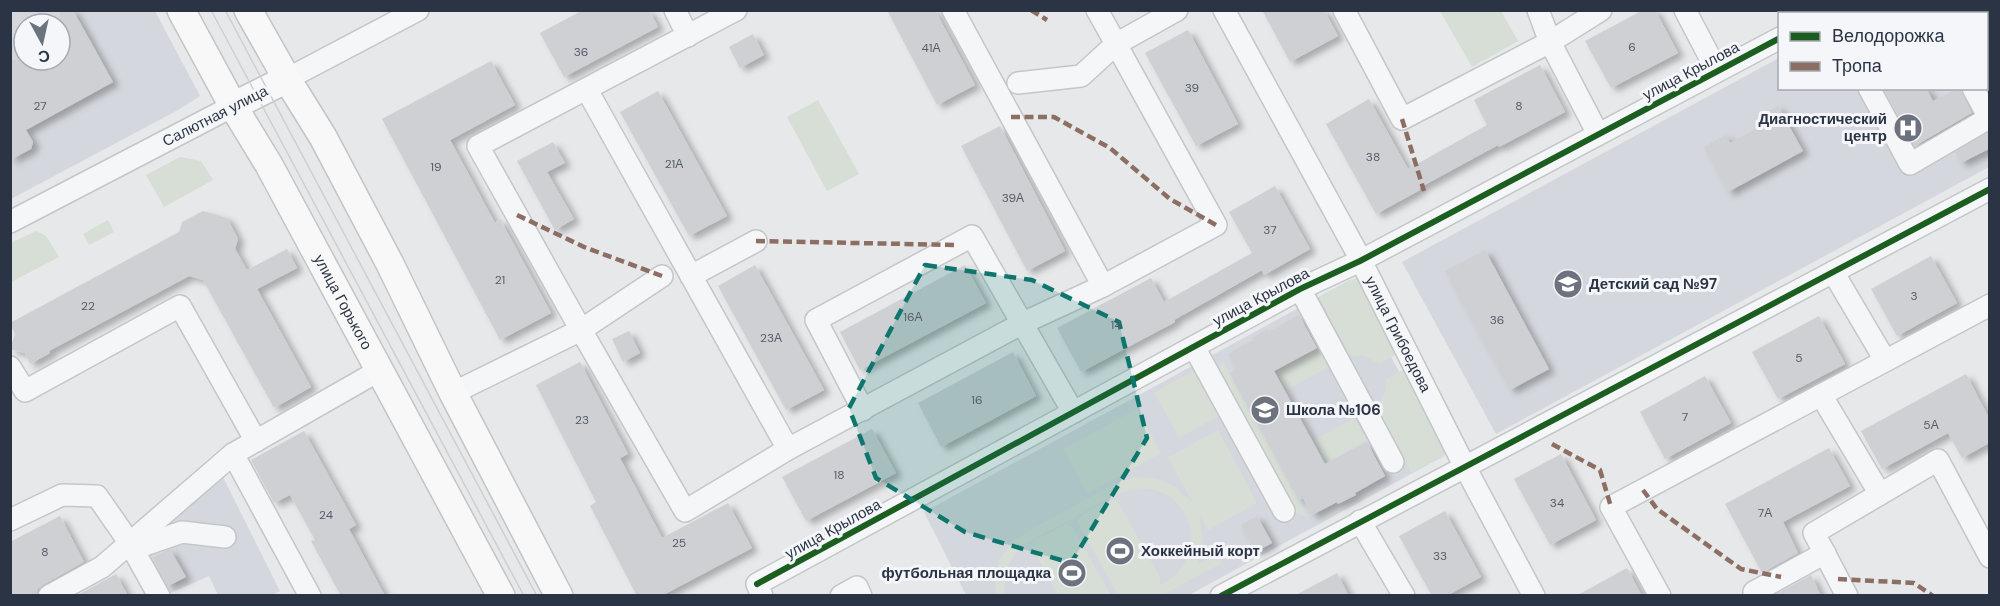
<svg xmlns="http://www.w3.org/2000/svg" width="2000" height="606" viewBox="0 0 2000 606" font-family="'DM Sans',sans-serif">
  <defs>
    <filter id="shadow"><feDropShadow dx="6" dy="4" stdDeviation="3" flood-color="#0004"/></filter>
  </defs>
  <rect width="100%" height="100%" fill="#e6e8ea"/>
  <g fill="#d4d7dd" fill-rule="evenodd">
    <path d="M11 11H155L200 96 178 110 11 199ZM24 24H60V60H24Z"/>
    <path d="M1987 50 1989 55V167L1496 434 1402 262 1779 58 1780 88H1986Z"/>
    <path d="M1350 280 1444 456 1189 595H966L924 512Z"/>
    <path d="M222 475 280 591 272 595H218L209 576 168 594 133 541Z"/>
  </g>
  <g fill="#d6ded6">
    <path d="M1440 11H1501L1518 41 1472 67Z"/>
    <path d="M818 100 859 174 827 191 787 117Z"/>
    <path d="M180 157 201 161 213 180 164 207 146 175Z"/>
    <path d="M108 220 114 232 89 245 83 234Z"/>
    <path d="M36 231 46 236 59 257 11 282V243Z"/>
    <path d="M1353 272 1364 275 1404 350 1379 364 1364 356H1350L1319 297 1356 278Z"/>
    <path d="M1319 348 1329 367 1286 390 1276 371Z"/>
    <path d="M1222 360 1308 517 1295 513 1219 374V369Z"/>
    <path d="M1412 365 1452 441 1444 456 1411 473 1376 407 1385 393 1386 379Z"/>
    <path d="M1197 369 1221 415 1179 438 1154 392Z"/>
    <path d="M1137 409 1161 453 1087 493 1063 449Z"/>
    <path d="M1354 418 1367 440 1326 463 1314 440Z"/>
    <path d="M1218 430 1257 503 1208 530 1200 516 1203 544 1197 565 1217 554 1222 563 1163 595H1118L1079 525C1078 524 1077 522 1078 520 1079 514 1109 500 1115 500L1118 502 1160 577 1159 586C1224 553 1181 464 1116 495 1098 504 1080 514 1062 524 1031 541 999 554 1005 595H995L996 569 999 560 1011 543 1028 531 1116 483 1135 477 1156 478 1174 486 1192 502 1168 457Z"/>
    <path d="M1067 524 1073 528 1111 595H1058L1031 546 1035 540Z"/>
  </g>
  <g fill="#ced0d3" filter="url(#shadow)">
    <path d="M60 10H73L113 82 26 130 33 142 31 149 10 160V60H60Z"/>
    <path d="M583 10H649L658 27 564 77 540 33Z"/>
    <path d="M887 10H935L975 85 937 105Z"/>
    <path d="M1262 10H1324L1338 36 1290 62Z"/>
    <path d="M1643 10H1655L1678 53 1611 88 1585 41Z"/>
    <path d="M1188 30 1238 124 1196 146 1145 53Z"/>
    <path d="M753 34 764 55 740 68 729 47Z"/>
    <path d="M491 61 515 105 450 140 495 223 500 219 551 313 500 340 382 119Z"/>
    <path d="M1540 65 1565 112 1499 147 1498 145 1419 188 1420 190 1376 214 1326 124 1369 99 1408 169 1487 125 1474 100Z"/>
    <path d="M1884 88H1926L1933 101 1960 88 1972 113 1915 146Z"/>
    <path d="M658 91 727 216 689 236 620 112Z"/>
    <path d="M1778 106 1803 151 1728 192 1704 147 1726 135 1730 143 1761 126 1757 118Z"/>
    <path d="M1000 126 1065 251 1027 271 961 146Z"/>
    <path d="M1989 132V149L1961 163 1955 152Z"/>
    <path d="M553 142 565 163 547 172 574 219 555 230 517 161Z"/>
    <path d="M1275 186 1310 249 1264 275 1262 270 1174 320 1175 322 1081 372 1057 328 1151 278 1164 302 1252 253 1229 212Z"/>
    <path d="M203 211 227 218 238 239 235 249 247 270 287 249 297 268 257 289 311 387 274 408 203 280 189 276 49 351 50 353 30 364 25 353 10 349 15 334 10 323 179 232 182 222Z"/>
    <path d="M1485 250 1549 369 1510 390 1445 271Z"/>
    <path d="M1931 256 1957 303 1897 336 1871 289Z"/>
    <path d="M755 265 824 390 786 410 718 286Z"/>
    <path d="M965 265 986 303 860 370 840 332Z"/>
    <path d="M1299 315 1317 348 1274 371 1325 464 1367 442 1385 476 1355 493 1356 495 1338 504 1337 502 1312 515 1303 498 1299 500 1230 373 1237 369 1228 354 1253 340 1252 338 1267 329 1269 332Z"/>
    <path d="M1819 316 1845 364 1778 399 1752 352Z"/>
    <path d="M629 331 640 353 623 362 612 339Z"/>
    <path d="M1013 352 1036 396 941 447 918 403Z"/>
    <path d="M580 362 628 454 620 458 662 538 728 503 752 548 661 596H637L590 506 596 502 536 385Z"/>
    <path d="M1966 374 1989 418V443L1962 458 1948 433 1882 469 1861 431Z"/>
    <path d="M1705 376 1731 423 1665 459 1640 412Z"/>
    <path d="M872 429 896 473 806 521 782 477Z"/>
    <path d="M304 431 356 525 349 529 385 596H341L311 541 315 540 290 495 274 503 251 460Z"/>
    <path d="M1829 448 1850 486 1783 522 1798 553 1762 573 1725 504Z"/>
    <path d="M1561 454 1596 520 1550 545 1514 479Z"/>
    <path d="M1445 511 1481 577 1446 596H1432L1399 536Z"/>
    <path d="M60 516 84 562 43 585 38 589 36 596H10V542Z"/>
    <path d="M1257 516 1272 543 1255 552 1241 525Z"/>
    <path d="M170 549 186 577 168 586 153 558Z"/>
    <path d="M1627 568 1642 596H1576Z"/>
    <path d="M1337 573 1349 596H1294Z"/>
    <path d="M116 574 128 596H76Z"/>
    <path d="M1811 575 1821 596 1774 595Z"/>
  </g>
  <g fill="none" stroke-linecap="round" stroke-linejoin="round">
    <g stroke="#c4c6c8" stroke-width="24">
      <g id="minor">
        <path d="M675 10 688 36"/>
        <path d="M953 10 1103 286"/>
        <path d="M1097 10 1116 44 1177 10"/>
        <path id="s1" d="M1224 10 1355 249 1465 467 1534 596"/>
        <path d="M1344 10 1402 119 1550 42 1598 134"/>
        <path d="M1538 10 1550 42 1601 10"/>
        <path d="M1685 10 1717 71"/>
        <path d="M1825 14 1830 10"/>
        <path d="M1912 14 1919 10"/>
        <path d="M287 79 418 10"/>
        <path d="M1869 88 1910 164 1989 118 1973 88"/>
        <path d="M587 90 788 449"/>
        <path d="M10 222 233 106"/>
        <path d="M1833 272 1885 360"/>
        <path d="M662 276 581 330 478 146 736 10"/>
        <path d="M691 276 756 241"/>
        <path d="M1300 289 1393 462"/>
        <path d="M1194 347 1284 511"/>
        <path d="M10 367 25 391 180 306 256 441"/>
        <path d="M453 393 581 330 685 511 788 449 1023 323 1103 286 1216 225 1116 44 1081 76 1018 83"/>
        <path d="M1821 395 1880 494"/>
        <path d="M863 410 816 320 972 236 1073 412"/>
        <path d="M233 454 310 596"/>
        <path d="M10 520 62 495 97 496 129 542 159 596"/>
        <path d="M1360 521 1404 596"/>
        <path d="M133 549 182 532 225 537"/>
        <path d="M49 596 102 567 233 454 380 370"/>
        <path d="M762 596 757 584 1300 289 1360 261 1780 38"/>
        <path d="M841 596 857 587 861 596"/>
        <path d="M1221 596 1990 189"/>
        <path d="M1660 596 1611 507 1990 305"/>
        <path d="M1756 596 1754 592 1825 553"/>
        <path d="M1847 596 1814 533 1938 460 1990 557"/>
      </g>
    </g>
    <g stroke="#c2c5c8" stroke-width="30">
      <g id="major">
        <path id="s2" d="M181 10 233 106 269 165 501 596"/>
        <path d="M248 10 287 79 323 137 390 264 453 393 559 596"/>
        <path d="M233 106 287 79"/>
      </g>
    </g>
    <use href="#minor" stroke="#f5f6f7" stroke-width="21"/>
    <use href="#major" stroke="#f8f8f8" stroke-width="27"/>
    <g stroke="#cecfd2" stroke-width="1.5">
      <path d="M211 10 524 596"/>
      <path d="M225 10 537 596"/>
    </g>
    <g stroke="#8d6e63" stroke-width="4.5" stroke-dasharray="9 4.5" stroke-linecap="butt">
      <path d="M1031 10 1047 20"/>
      <path d="M1011 117H1054L1110 148 1170 199 1216 225"/>
      <path d="M1402 119 1424 191"/>
      <path d="M517 215 584 247 662 276"/>
      <path d="M756 241 957 245"/>
      <path d="M1552 444 1600 470 1611 507"/>
      <path d="M1643 490 1657 509 1741 569 1781 577"/>
      <path d="M1838 579 1914 583 1933 596"/>
    </g>
    <g stroke="#f4f6f9" stroke-width="10">
      <g id="cycleway">
        <path d="M757 584 1300 289 1360 261 1780 38"/>
        <path d="M1221 596 1990 189"/>
      </g>
    </g>
    <use href="#cycleway" stroke="#1b5e20" stroke-width="6"/>
  </g>
  <path fill="#0f766e" fill-opacity="0.2" stroke="#0f766e" stroke-width="4.5" stroke-dasharray="12 8" stroke-linejoin="round" d="M925 265 1032 280 1119 322 1147 438 1071 563 965 532 876 478 849 408Z"/>
  <defs>
    <g id="hospital-disc" transform="scale(1.5)"><circle r="9.5" fill="#6c737f" stroke="#f4f6f9"/><path d="M-5-5h3v3.5h4V-5h3V5h-3V1.5h-4V5h-3Z" fill="#fff"/></g>
    <g id="school-disc" transform="scale(1.5)"><circle r="9.5" fill="#6c737f" stroke="#f4f6f9"/><path d="M0-5L7-2L0 1L-7-2ZM-4 1L0 2.5L4 1V4Q0 6-4 4Z" fill="#fff"/></g>
    <g id="stadium-disc" transform="scale(1.5)"><circle r="9.5" fill="#6c737f" stroke="#f4f6f9"/><path d="M0-5a6.5 5 0 1 0 0 10a6.5 5 0 1 0 0-10ZM-3.5-1.8h7v3.6h-7Z" fill="#fff"/></g>
  </defs>
  <g fill-rule="evenodd">
    <use href="#hospital-disc" x="1908" y="128"/>
    <use href="#school-disc" x="1568" y="284"/>
    <use href="#school-disc" x="1265" y="410"/>
    <use href="#stadium-disc" x="1120" y="551"/>
    <use href="#stadium-disc" x="1072" y="573"/>
  </g>
  <g text-anchor="middle" stroke-width="6" stroke-linejoin="round" paint-order="stroke">
    <g font-size="12" fill="#545c69">
      <text x="1632" y="51">6</text>
      <text x="931" y="52">41А</text>
      <text x="581" y="56">36</text>
      <text x="1192" y="92">39</text>
      <text x="40" y="110">27</text>
      <text x="1519" y="110">8</text>
      <text x="1373" y="161">38</text>
      <text x="674" y="168">21А</text>
      <text x="436" y="171">19</text>
      <text x="1013" y="202">39А</text>
      <text x="1270" y="234">37</text>
      <text x="500" y="284">21</text>
      <text x="1914" y="300">3</text>
      <text x="88" y="310">22</text>
      <text x="913" y="321">16А</text>
      <text x="1497" y="324">36</text>
      <text x="1116" y="329">14</text>
      <text x="771" y="342">23А</text>
      <text x="1799" y="362">5</text>
      <text x="977" y="404">16</text>
      <text x="1685" y="421">7</text>
      <text x="582" y="424">23</text>
      <text x="1931" y="429">5А</text>
      <text x="839" y="479">18</text>
      <text x="1557" y="507">34</text>
      <text x="1765" y="517">7А</text>
      <text x="326" y="519">24</text>
      <text x="679" y="547">25</text>
      <text x="45" y="556">8</text>
      <text x="1440" y="560">33</text>
    </g>
    <g font-size="15" fill="#2b3445" stroke="#f4f6f9">
      <text transform="translate(1691 71) rotate(-28)" y="5">улица Крылова</text>
      <text transform="translate(215 116) rotate(-27)" y="5">Салютная улица</text>
      <text transform="translate(1261 297) rotate(-28)" y="5">улица Крылова</text>
      <text dy="5" stroke="none"><textPath href="#s2" startOffset="334">улица Горького</textPath></text>
      <text dy="5" stroke="none"><textPath href="#s1" startOffset="368">улица Грибоедова</textPath></text>
      <text transform="translate(833 529) rotate(-29)" y="5">улица Крылова</text>
    </g>
    <g font-size="15" font-weight="bold" fill="#2b3445" stroke="#f4f6f9" text-anchor="start">
      <text x="1887" y="124" text-anchor="end">Диагностический<tspan x="1887" dy="17">центр</tspan></text>
      <text x="1589" y="289">Детский сад №97</text>
      <text x="1286" y="415">Школа №106</text>
      <text x="1141" y="556">Хоккейный корт</text>
      <text x="1051" y="578" text-anchor="end">футбольная площадка</text>
    </g>
  </g>
  <rect width="2000" height="606" fill="none" stroke="#2b3445" stroke-width="24"/>
  <rect x="1778" y="12" width="210" height="78" fill="#f4f6f9" stroke="#a4a8b1" stroke-width="1.5"/>
  <rect x="1790" y="32" width="30" height="9" fill="#1b5e20" stroke="#a4a8b1" stroke-width="1.5"/>
  <text x="1832" y="42" font-size="18" fill="#2b3445">Велодорожка</text>
  <rect x="1790" y="62" width="30" height="9" fill="#8d6e63" stroke="#a4a8b1" stroke-width="1.5"/>
  <text x="1832" y="72" font-size="18" fill="#2b3445">Тропа</text>
  <g transform="translate(42 42) rotate(172)"><circle r="28" fill="#f4f6f9" stroke="#a4a8b1" stroke-width="1.5"/>
  <path d="M0-4.5L10 22L0 15L-10 22Z" fill="#6c737f"/>
  <text y="-9" font-size="16" font-weight="bold" text-anchor="middle" fill="#2b3445">С</text>
  </g>
</svg>
